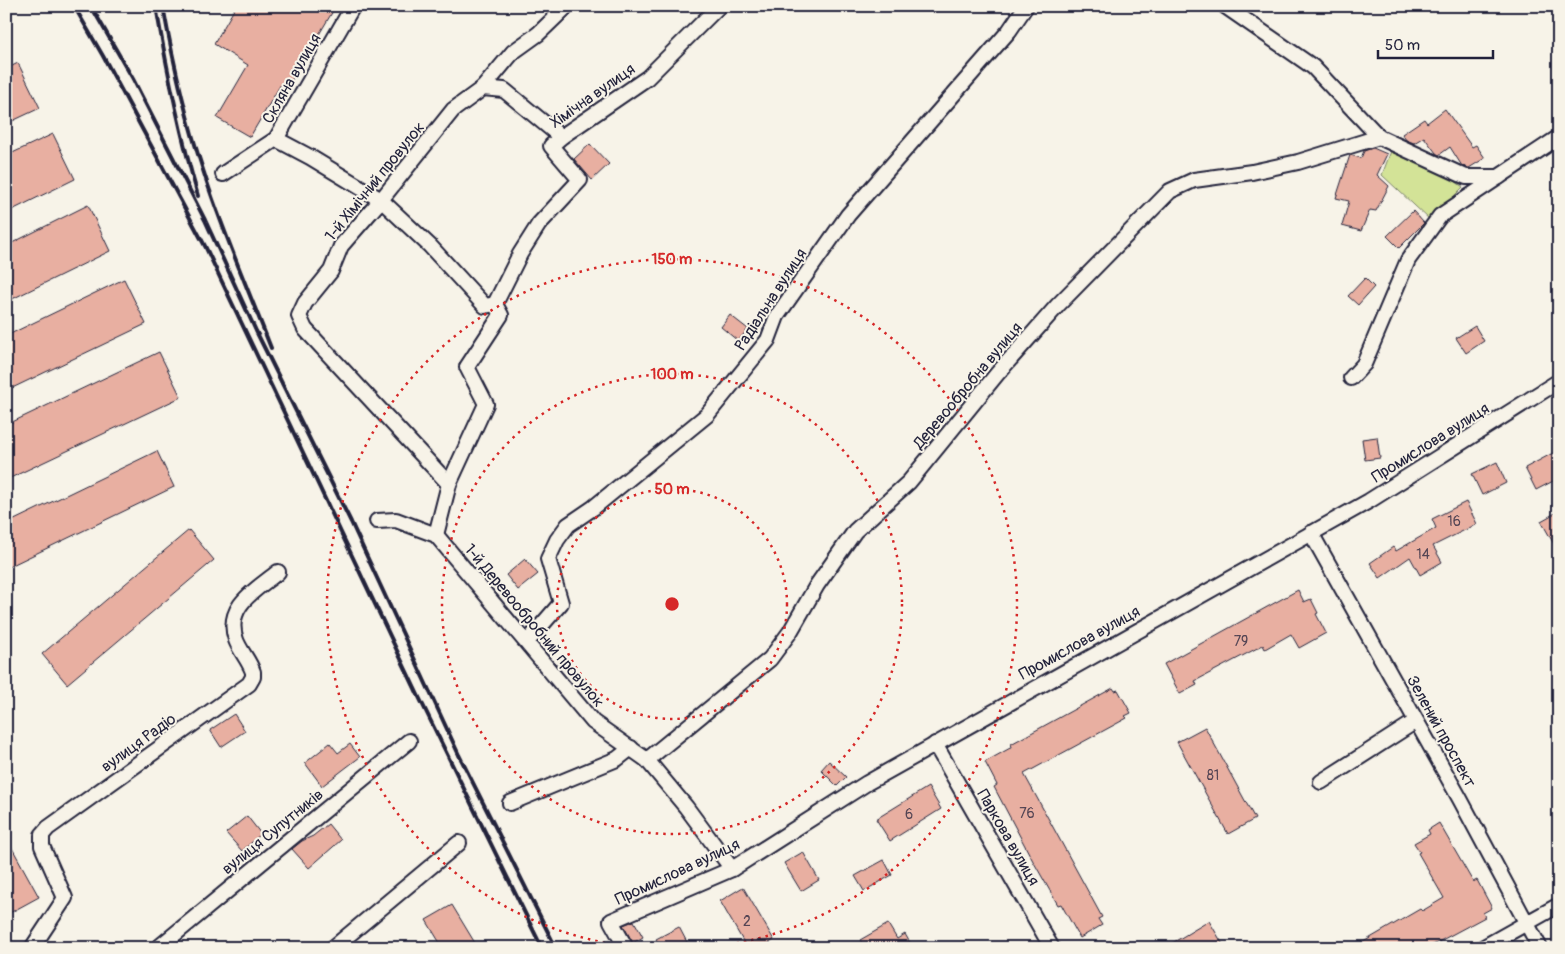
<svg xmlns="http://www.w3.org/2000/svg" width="1565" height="954" viewBox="0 0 1565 954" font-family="Pangolin,sans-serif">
  <rect width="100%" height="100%" fill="#f7f3e8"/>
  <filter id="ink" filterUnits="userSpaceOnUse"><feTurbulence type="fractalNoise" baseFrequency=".02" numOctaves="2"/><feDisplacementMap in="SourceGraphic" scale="10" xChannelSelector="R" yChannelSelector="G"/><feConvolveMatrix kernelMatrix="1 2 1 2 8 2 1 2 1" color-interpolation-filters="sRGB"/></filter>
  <g filter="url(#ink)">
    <path fill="#d3e397" stroke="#7a8269" d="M1391 151 1448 176 1463 187 1430 220 1382 175Z"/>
    <g fill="#e8afa1" stroke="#22223b">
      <path d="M236 6H336L287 88 281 84 250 137 217 118 248 65 214 44Z"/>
      <path d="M18 63 40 108 6 124V69Z"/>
      <path d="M1445 109 1472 147 1476 145 1485 158 1469 168 1462 166 1450 147 1439 155 1436 153 1424 137 1414 143 1406 140 1402 134 1424 119 1427 123Z"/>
      <path d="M53 134 75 179 6 213V156Z"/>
      <path d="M590 144 609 164 592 180 574 159Z"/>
      <path d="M1373 148 1387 154 1377 175 1389 186 1376 211 1370 210 1361 231 1342 226 1349 201 1336 198 1350 155 1361 158 1364 151Z"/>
      <path d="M88 205 110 251 6 302V246Z"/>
      <path d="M1413 211 1424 223 1399 248 1387 236Z"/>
      <path d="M1365 278 1374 287 1358 305 1348 296Z"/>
      <path d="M124 279 146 324 6 391V336Z"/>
      <path d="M730 315 748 329 738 341 721 327Z"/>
      <path d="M1475 326 1484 341 1466 353 1456 338Z"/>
      <path d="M159 352 181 397 6 480V425Z"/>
      <path d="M1377 437 1380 458 1365 460 1362 439Z"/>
      <path d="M157 451 174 487 6 568V524Z"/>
      <path d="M1553 453 1559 465V478L1536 490 1525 468Z"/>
      <path d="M1497 462 1506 483 1482 495 1472 474Z"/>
      <path d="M1466 502 1477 524 1433 546 1442 562 1420 575 1410 557 1380 578 1370 563 1393 547 1396 551 1436 528 1432 519Z"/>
      <path d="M1559 511V553L1541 521Z"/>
      <path d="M189 530 214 560 67 684 42 654Z"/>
      <path d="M525 559 538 574 518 590 506 575Z"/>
      <path d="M1298 590 1304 602 1311 599 1318 613 1316 614 1326 633 1299 648 1291 634 1265 649 1263 645 1195 681 1197 685 1180 694 1164 664Z"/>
      <path d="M1113 688 1115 691 1118 690 1131 713 1125 716 1127 718 1024 774 1102 917 1098 919 1102 925 1080 938 1061 904 1058 905 1033 861 994 787 997 785 985 762 1012 747 1011 744Z"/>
      <path d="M234 714 245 731 221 747 210 730Z"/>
      <path d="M1205 727 1255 819 1228 834 1177 742Z"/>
      <path d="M330 743 338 753 350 744 360 757 322 786 305 763Z"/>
      <path d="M829 761 846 777 837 786 821 770Z"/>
      <path d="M928 787 941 809 890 841 876 819Z"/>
      <path d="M247 816 261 834 242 851 226 833Z"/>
      <path d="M1439 823 1473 882 1477 880 1492 908 1483 913 1485 917 1427 948H1353L1420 909 1422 911 1444 898 1418 853 1420 852 1414 843 1430 834 1428 830Z"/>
      <path d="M328 824 341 840 309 868 292 849 302 841 313 836Z"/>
      <path d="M6 837 39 897 6 915Z"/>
      <path d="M803 852 819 880 801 891 784 863Z"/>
      <path d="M884 860 892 875 864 891 855 876Z"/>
      <path d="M743 887 774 940 761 948H747L720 901Z"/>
      <path d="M452 905 478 948H443L426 920Z"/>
      <path d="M634 921 643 937 633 943 623 925Z"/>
      <path d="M1209 921 1225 948H1164Z"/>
      <path d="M888 924 897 939 905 934 913 948H865L860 940Z"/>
      <path d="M679 927 690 948H661L656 939Z"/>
    </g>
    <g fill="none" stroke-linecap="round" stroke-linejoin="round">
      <g stroke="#22223b" stroke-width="18">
        <g id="minor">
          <path d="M1225 6 1313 67 1379 137 1466 177H1499"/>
          <path d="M483 88 504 90 561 137"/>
          <path d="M276 139 310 157 381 200 430 246 485 306 495 304"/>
          <path d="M223 174 276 139 353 6"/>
          <path d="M1351 378 1364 364 1408 260 1440 216 1559 137"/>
          <path d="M449 484 305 329 299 316 305 303 331 271 341 246 381 200 453 110 483 88 513 52 538 34 567 6"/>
          <path d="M377 521 396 520 436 535 593 722 647 760 686 807 732 869"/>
          <path d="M1311 533 1460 799 1540 948"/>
          <path d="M436 535 449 484 486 404 467 367 501 315 495 304 520 254 539 224 580 180 551 146 561 137 647 78 719 6"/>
          <path d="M527 642 561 603 548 559 557 540 568 525 593 508 707 415 768 340 777 316 848 215 1009 31 1026 6"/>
          <path d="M935 744 1052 948"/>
          <path d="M647 760 770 659 790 632 817 585 855 531 909 482 997 374 1058 305 1170 191 1194 180 1252 172 1298 162 1379 137"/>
          <path d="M1321 782 1416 721"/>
          <path d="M510 803 617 759 631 748"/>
          <path d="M32 948 65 898 42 846V835L48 828 249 684 253 677V672C249 660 240 651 236 640 224 606 256 590 278 572"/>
          <path d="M158 948 409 741"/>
          <path d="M333 948 459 843"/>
          <path d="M626 948 611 921 732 869 867 783 1369 501 1559 381"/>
          <path d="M1482 948 1559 905"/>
        </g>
      </g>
      <use href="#minor" stroke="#f7f3e8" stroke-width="14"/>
      <g stroke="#22223b" stroke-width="4">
        <path d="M74 6 103 56 205 246 419 697 542 948"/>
        <path d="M91 6 133 79 205 220 256 331 351 522 459 755 556 948"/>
        <path d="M156 6C167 71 180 134 198 196"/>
        <path d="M163 6C173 61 185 116 203 170 222 230 248 289 271 348"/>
      </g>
    </g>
  </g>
  <g fill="none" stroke="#d62828" stroke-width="2.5" stroke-dasharray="2.5 5">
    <circle cx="672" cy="604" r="115"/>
    <circle cx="672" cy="604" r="230"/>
    <path d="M642 948A345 345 0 1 1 702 948"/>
  </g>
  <g text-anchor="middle" stroke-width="4" stroke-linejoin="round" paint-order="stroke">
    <g font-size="14" fill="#544554">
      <text x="1454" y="526">16</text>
      <text x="1423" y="559">14</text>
      <text x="1241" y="646">79</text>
      <text x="1213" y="780">81</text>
      <text x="1027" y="818">76</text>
      <text x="909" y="819">6</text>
      <text x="747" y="926">2</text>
    </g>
    <g font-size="16" fill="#22223b" stroke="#f7f3e8">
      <text transform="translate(291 78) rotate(-60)" y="6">Скляна вулиця</text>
      <text transform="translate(592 95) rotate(-35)" y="6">Хімічна вулиця</text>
      <text transform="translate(374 181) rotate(-51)" y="6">1-й Хімічний провулок</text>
      <text transform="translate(770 299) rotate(-57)" y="6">Радіальна вулиця</text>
      <text transform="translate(967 385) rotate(-50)" y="6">Деревообробна вулиця</text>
      <text transform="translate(1430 442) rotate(-32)" y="6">Промислова вулиця</text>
      <text transform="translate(535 625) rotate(50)" y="6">1-й Деревообробний провулок</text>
      <text transform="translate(1079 642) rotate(-29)" y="6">Промислова вулиця</text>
      <text transform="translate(1442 731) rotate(61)" y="6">Зелений проспект</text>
      <text transform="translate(138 742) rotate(-36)" y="6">вулиця Радіо</text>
      <text transform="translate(272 831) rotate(-39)" y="6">вулиця Супутників</text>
      <text transform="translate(1009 837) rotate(60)" y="6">Паркова вулиця</text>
      <text transform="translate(677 871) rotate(-25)" y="6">Промислова вулиця</text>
    </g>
  </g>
  <circle cx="672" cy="604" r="8" fill="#d62828" stroke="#f7f3e8" stroke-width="2.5"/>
  <g font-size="15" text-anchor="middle" font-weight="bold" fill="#d62828" stroke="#f7f3e8" stroke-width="4" stroke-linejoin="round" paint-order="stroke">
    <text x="672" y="264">150 m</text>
    <text x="672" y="379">100 m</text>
    <text x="672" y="494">50 m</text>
  </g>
  <rect width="1565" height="954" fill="none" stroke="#f7f3e8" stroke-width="25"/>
  <rect x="12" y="12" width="1540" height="929" fill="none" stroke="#22223b" stroke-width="2" filter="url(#ink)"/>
  <path d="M1378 50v8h115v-8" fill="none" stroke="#22223b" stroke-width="2.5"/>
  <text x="1385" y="50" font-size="15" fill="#22223b" stroke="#f7f3e8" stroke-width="4" paint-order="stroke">50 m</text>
</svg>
